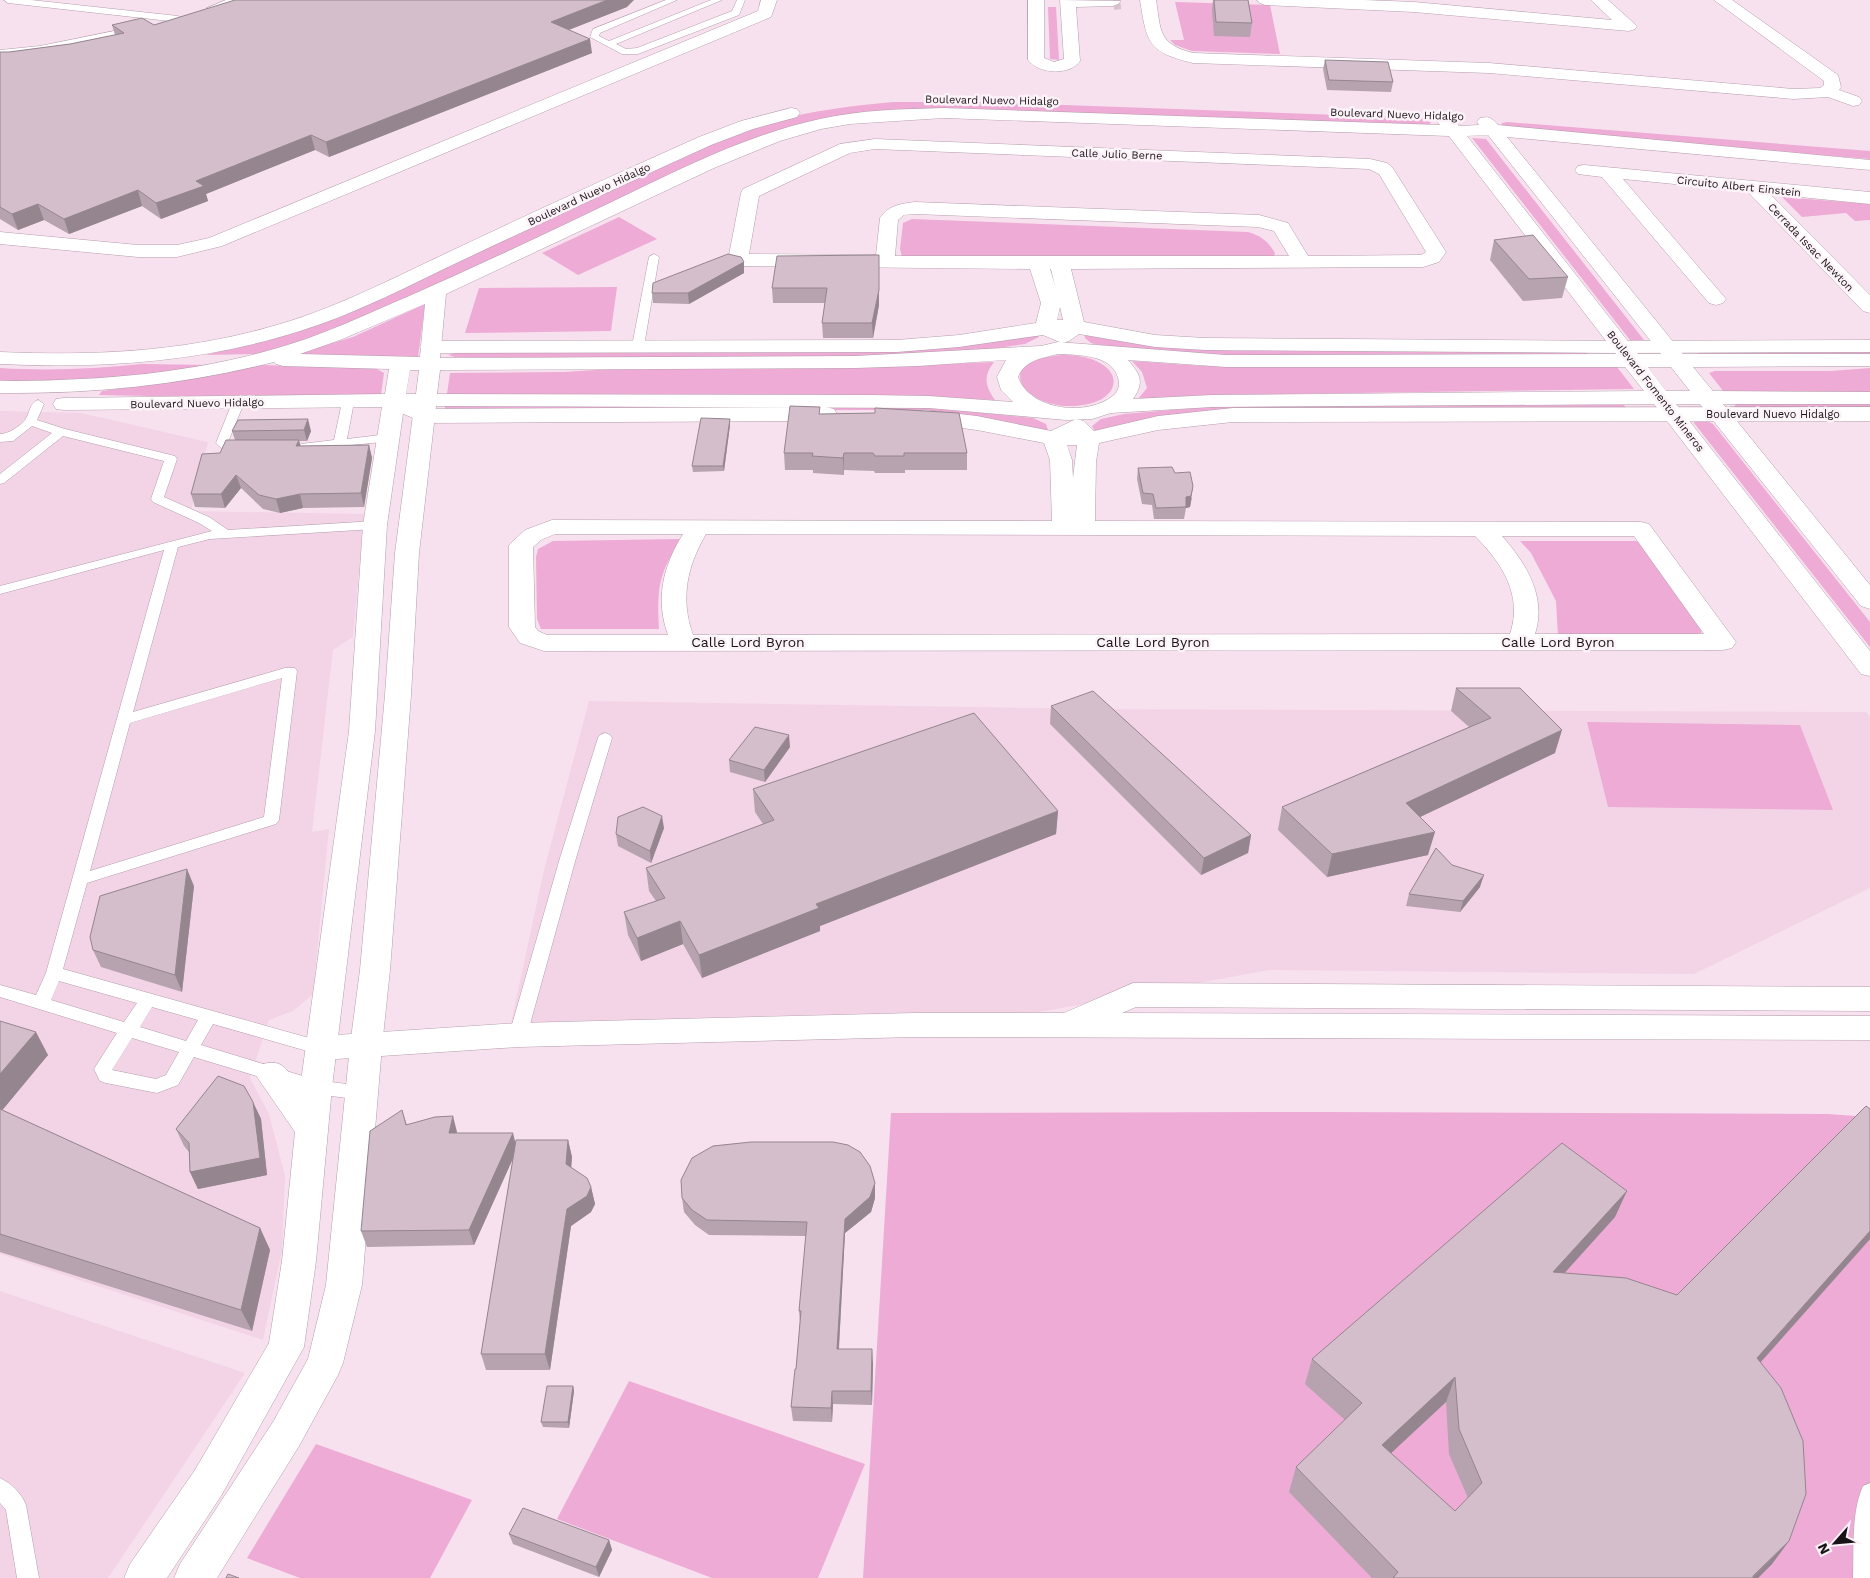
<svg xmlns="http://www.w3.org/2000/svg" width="1870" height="1578" viewBox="0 0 1870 1578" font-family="'Work Sans',sans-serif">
  <rect width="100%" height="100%" fill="#f8e1ef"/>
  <g fill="#f2d4e6">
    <path d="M0 411 81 413 208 442 191 511 364 514 353 637 333 650 312 832 329 829 313 994 293 1011 269 1020 250 1078 269 1114 285 1176 282 1250 263 1340 0 1254Z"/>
    <path d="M589 701 1091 709 1866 712 1870 717V888L1694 974 1269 970 1040 1012 509 1032 544 870Z"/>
    <path d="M0 1291 245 1373 108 1578H0Z"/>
  </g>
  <g fill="#edabd5">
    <path d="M1175 2 1270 5 1280 54 1192 51 1175 45 1170 40H1184Z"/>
    <path d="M1048 7H1056L1059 60 1050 59Z"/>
    <path d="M893 102H983L1420 118 1428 119 1431 122 1429 125 985 111 818 121 393 305 306 340 256 354 205 355C256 343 305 330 353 310L703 147C727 138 751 128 775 121 813 110 853 106 893 102Z"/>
    <path d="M1507 122 1870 151V159L1509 131 1501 126 1502 123Z"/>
    <path d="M1472 138 1486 139 1644 340H1630Z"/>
    <path d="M1782 197 1870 204V220L1855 221 1846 213 1802 217Z"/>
    <path d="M619 217 657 239 578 275 542 253Z"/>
    <path d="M912 219 1248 232C1261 236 1268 241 1275 253L1273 260 903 261 900 249 903 223Z"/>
    <path d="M617 287 611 331 465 333 479 288Z"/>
    <path d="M425 304 418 357 293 355 353 337Z"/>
    <path d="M1038 333 1039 337 1025 344 979 351 881 357H455L448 355 456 353 924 350Z"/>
    <path d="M1084 333 1181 348 1235 351H1586L1588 355 1238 356 1103 346 1091 343 1085 338Z"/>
    <path d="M1701 351H1870V355H1704L1698 354Z"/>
    <path d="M1062 355C1074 355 1085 356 1096 361 1122 373 1118 395 1092 403 1032 420 981 361 1062 355Z"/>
    <path d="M1132 361 1203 366 1617 367 1634 389 1210 395 1138 399 1147 388 1142 372Z"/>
    <path d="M994 362C983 376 985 386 995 400L870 395 447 394 450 373 564 372 645 367H863Z"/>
    <path d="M142 364 211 365 105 380 25 382 0 380V368C48 371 94 369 142 364Z"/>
    <path d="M260 365 375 368 384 373 381 395 254 398 99 395 102 391 212 376Z"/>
    <path d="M1870 368V393L1724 392 1709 373 1715 371H1830Z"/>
    <path d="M1736 404H1870V409H1741L1734 407Z"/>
    <path d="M1230 405H1624L1627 409 1233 411 1104 431 1094 430 1092 426 1101 419 1124 414Z"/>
    <path d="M445 406 930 407 1033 418 1046 424 1048 430 1041 431 877 410 445 411Z"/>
    <path d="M1696 419H1704L1713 424 1870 622V647L1694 423Z"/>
    <path d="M681 539C658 575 657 588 659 629H541L537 619 536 557 538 549 553 541Z"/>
    <path d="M1520 541H1636L1645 546 1702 630 1701 633 1690 636 1558 637 1556 601 1531 553Z"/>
    <path d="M1587 722 1800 725 1833 810 1608 807Z"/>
    <path d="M1319 1112 1828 1114 1870 1117V1578H863L891 1113Z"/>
    <path d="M629 1381 865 1464 818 1578H712L557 1519Z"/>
    <path d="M316 1444 472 1500 430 1578H300L247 1558Z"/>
  </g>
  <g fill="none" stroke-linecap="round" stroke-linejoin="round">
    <path stroke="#d7c2ce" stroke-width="18" stroke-dasharray="18 9" stroke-linecap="butt" d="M1113 1 1120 0"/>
    <g stroke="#b49eab" stroke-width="1">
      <g id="service">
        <path d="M4 0H31L178 16 182 19 178 22 8 3Z"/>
        <path d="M226 0H238L214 10 207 8Z"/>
        <path d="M666 0H677L600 33 599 36 609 41 711 0H722L616 44 626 49 637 48 732 11 737 0H745L739 15 638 54H622L590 37 593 29Z"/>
        <path d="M134 27 138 30 137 32 40 52 0 56V50L40 46Z"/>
        <path d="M654 254 659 257 644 346 638 349 632 346 649 257Z"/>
        <path d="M348 398 354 402 347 439 388 434 392 435 394 438 392 441 301 450 299 447 301 444 334 440 342 402Z"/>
        <path d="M238 399 244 403 228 442 232 444 246 445 248 448C239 456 223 452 216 443L232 403Z"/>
        <path d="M38 400 44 404 37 420 65 429 175 456 177 459 164 497 209 517 228 530 375 521 381 525 375 529 210 539 178 547 133 712 285 668H295L297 671 279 820 276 824 87 883 63 969 327 1043 330 1048 327 1053 321 1055 213 1024 201 1045 316 1080 362 1086 368 1088 371 1093 368 1098 362 1100 316 1094 194 1057 178 1085 157 1093 106 1083 100 1081 94 1069 117 1033 0 997V985L36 995 46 973 164 550 0 594V586L212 531 199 523 153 502 151 499 164 461 63 436 4 483 0 484V474L52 433 32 426 13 441 0 442V434C8 434 19 427 25 420 30 414 29 403 38 400ZM282 678 264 817 90 871 130 723ZM59 981 137 1003 124 1022 51 1000ZM152 1007 198 1020 186 1041 140 1027ZM132 1038 179 1052 166 1075 156 1079 112 1070Z"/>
        <path d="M605 733 610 735 612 738 576 858 527 1035 524 1040 518 1042 512 1040 509 1035 560 858 598 738 600 735Z"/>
        <path d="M0 1478C11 1483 22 1494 26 1505L39 1578H17L6 1510 0 1503Z"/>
        <path d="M1870 1483V1578H1853C1854 1549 1851 1513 1863 1486Z"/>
      </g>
    </g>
    <g stroke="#b49eab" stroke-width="1">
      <g id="minor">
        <path d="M761 0H777L771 17 222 246 177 257H138L0 244V232L138 245H177L209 238 758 11Z"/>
        <path d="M1028 0H1044V58L1054 62 1064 59 1060 0 1121 1 1118 4 1113 6 1076 7 1080 61C1070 76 1038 74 1028 60Z"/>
        <path d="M1140 0H1156C1161 31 1158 44 1193 53L1489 63 1794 89 1820 88 1824 85V81L1714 0H1732L1838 75 1841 87 1839 90 1859 97 1862 101 1859 105 1853 106 1828 97 1794 99 1489 73 1193 63C1148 52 1147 44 1140 0Z"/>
        <path d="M1257 0H1364L1414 2 1612 20 1591 0H1608L1637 26 1635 29 1629 31 1414 12 1265 5 1260 3Z"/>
        <path d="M875 139 1370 159 1387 163 1392 167 1446 252 1439 262 1423 267 1071 269 1084 322 1155 335 1205 338 1622 341 1870 340V352L1622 353 1205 350 1155 347 1079 334 1069 341 1062 343 1043 335 959 347 897 352 430 353 423 351 420 347 423 343 430 341 897 340 959 335 1036 323 1041 303 1030 269 738 266 731 264 728 260 741 193 743 189 840 144ZM875 149 1369 169 1379 174 1426 252 1421 255 1308 256 1288 223 1259 215 915 202C900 204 889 205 880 218L876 255 749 254 759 196 850 153ZM915 214 1258 227 1274 231 1289 256H895L898 220 904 215ZM1050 269H1051L1055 286ZM1060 307 1063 320H1057Z"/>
        <path d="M1584 165 1870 192V204L1770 194 1870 295V313L1863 311 1747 191 1623 179 1726 299 1723 303 1716 305 1709 303 1602 177 1578 174 1575 170 1578 166Z"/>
        <path d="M394 395 428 409 826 407 834 409 837 414 834 419 826 421 424 423 386 406 383 401 386 396Z"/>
        <path d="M1870 407V421L1233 422 1158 430 1099 443 1096 462 1095 521 1641 522 1649 524 1736 642 1732 648 1723 650 544 651 520 643 509 627V545L525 530 552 520 1052 521 1050 460 1044 443 977 430 916 422 913 417 916 412 924 410 977 416 1051 431 1076 419 1084 421 1094 431 1158 416 1233 408ZM1067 445H1077L1073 478 1072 460ZM555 534H683C663 566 655 599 668 635H547L538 631 535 627 533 547 541 540ZM706 534 1475 536C1502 563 1523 595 1510 634L693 635C680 599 687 566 706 534ZM1502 536H1634L1704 634H1535C1547 597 1526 563 1502 536Z"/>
        <path d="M1133 983 1870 987V1011L1136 1007 1122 1013 1870 1016V1040L915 1037 518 1047 321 1060 310 1057 305 1048 310 1039 321 1036 518 1023 915 1013H1064Z"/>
      </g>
    </g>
    <g stroke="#b49eab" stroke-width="1">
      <g id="tertiary">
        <path d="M791 108 797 109 800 113 797 117 753 129 711 145C629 182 548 220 467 258 412 284 358 313 300 331 203 362 101 369 0 364V352C90 356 180 352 266 328 331 311 391 279 451 251 533 212 616 174 699 137L741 121Z"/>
        <path d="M944 108 1440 125 1437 121 1440 117C1450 115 1453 118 1459 126L1479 125 1477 122 1480 118C1489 116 1492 118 1498 125L1870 160V170L1507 137 1683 354H1870V366L1693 367 1713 391 1870 392V404H1723L1870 585V609L1861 606 1700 404H1676L1870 651V676L1861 674 1654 404 1212 407 1111 413 1092 419 1066 420 929 408 436 406 419 553 411 695 390 970 382 1046 362 1285 343 1363 338 1375 299 1446 217 1578H174L180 1564 273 1422 308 1359 326 1285 350 1046 360 970 385 695 395 553 414 407H404L387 525 375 731 332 1087 316 1261 304 1347 221 1496 167 1578H124L130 1564 195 1470 269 1343 282 1261 295 1132 255 1074 260 1065C284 1057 287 1071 300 1089L349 731 363 525 382 407 64 410 56 409 53 404 56 399 64 398 385 394 389 369 283 366 276 364 274 362C183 385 93 394 0 393V381C103 381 207 373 306 339 340 327 374 311 407 297 479 265 550 232 620 198 684 167 750 134 820 119 860 110 902 109 944 108ZM944 118 1449 136 1616 354 1226 355 1058 342 1041 346 855 356 440 358 446 294 714 168 780 141 821 129 850 124ZM1488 135 1661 354H1638L1467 136ZM425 304 420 357 300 354 340 340ZM1058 354C1077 355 1112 354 1118 378 1120 384 1119 390 1114 395 1088 417 1030 411 1018 377 1025 360 1042 358 1058 354ZM1006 360 997 377 1001 390 1013 402 929 396 871 395 437 394 440 370 855 368 918 366ZM1128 360 1226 367H1625L1644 391 1212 395 1133 399C1145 382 1140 374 1128 360ZM1648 367H1671L1690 391H1666ZM410 370H419L416 394H406Z"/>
      </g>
    </g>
    <use href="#service" fill="#fff" fill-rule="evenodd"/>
    <use href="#minor" fill="#fff" fill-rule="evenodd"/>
    <use href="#tertiary" fill="#fff" fill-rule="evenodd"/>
  </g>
  <g fill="#b6a3af" fill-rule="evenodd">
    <path d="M1213 0H1248L1252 23 1250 37 1214 36 1212 10Z"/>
    <path d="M627 7 569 30 592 53 329 157 315 150 206 194 208 201 161 219 142 206 69 234 44 220 18 230 0 219V52H9L70 44 115 35 112 25H154Z"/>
    <path d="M1325 60 1393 82 1391 92 1327 90 1323 69Z"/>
    <path d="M1494 240 1568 277 1562 298 1523 301 1490 260Z"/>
    <path d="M879 255V305L873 338H823L822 323 825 303H773L772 288Z"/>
    <path d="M744 262V273L689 304 653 303 652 293Z"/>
    <path d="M875 408 967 453V470H905V473H875L874 471 844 470V475L813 473V470H785L784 453 820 414 875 413Z"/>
    <path d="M730 419V425L724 471 693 472 692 466Z"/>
    <path d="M238 420 311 431 307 441H299L300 446 369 445 372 458 364 507 303 508 280 513 263 509 241 488 225 508 195 507 191 494 220 453 235 440 232 431Z"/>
    <path d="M1138 468 1192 498 1190 507 1186 508 1184 519H1154L1152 505 1142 504 1137 479Z"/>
    <path d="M1456 688 1555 753 1420 817 1428 855 1327 877 1278 830 1282 807 1469 727 1451 711Z"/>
    <path d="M1051 706 1251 835 1248 853 1201 875 1050 724Z"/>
    <path d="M790 747 765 782 730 772 729 760Z"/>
    <path d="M753 789 1058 811 1056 834 820 926V931L702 978 683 944 641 961 628 935 624 912 656 901 649 891 646 868 763 824 755 812Z"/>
    <path d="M664 828 651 863 618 846 616 834Z"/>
    <path d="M1452 865 1480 887 1460 912 1406 906 1409 894Z"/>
    <path d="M194 886 182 992 101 967 93 950Z"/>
    <path d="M0 1021 48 1055 2 1110 260 1228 270 1250 252 1331 0 1252Z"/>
    <path d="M253 1102 261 1119 267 1175 198 1189 190 1172 189 1152 184 1146 176 1129Z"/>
    <path d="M402 1110 407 1125 457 1132V1133L516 1142 568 1140 572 1157 571 1168 591 1187 595 1204 591 1212 571 1226 550 1370H486L481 1354 513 1159 474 1245 367 1247 361 1231Z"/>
    <path d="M682 1198H875L871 1212 845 1233 839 1349 873 1363 872 1405 833 1404 832 1422 793 1421 791 1407 796 1369 800 1323 799 1311 806 1236 709 1235 695 1225 684 1212Z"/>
    <path d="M1615 1217 1564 1273 1677 1295 1870 1239 1760 1363 1789 1541 1772 1564 1758 1578H1372L1289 1492 1296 1467 1345 1420 1305 1384 1312 1359ZM1446 1402 1449 1454 1468 1498 1455 1511 1391 1453Z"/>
    <path d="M573 1386 574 1391 569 1428 543 1427 541 1422Z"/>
    <path d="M509 1534 609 1540 612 1550 599 1577 513 1544Z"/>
  </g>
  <g fill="#94858e">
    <path d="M607 0H634L627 7 553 36 551 22Z"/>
    <path d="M590 39 592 53 329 157 326 142Z"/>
    <path d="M311 135 315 150 206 194 208 201 161 219 156 203 196 181Z"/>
    <path d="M138 190 142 206 69 234 64 219Z"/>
    <path d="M38 204 44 220 18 230 12 214Z"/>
    <path d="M879 255V305L873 338 872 323Z"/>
    <path d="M744 262V273L689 304 688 293Z"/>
    <path d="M308 419 311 431 307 441 304 430Z"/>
    <path d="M730 419V425L724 471 723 466Z"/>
    <path d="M299 440 302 453 296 446Z"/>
    <path d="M369 445 372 458 364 507 361 493Z"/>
    <path d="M844 453V475L843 458Z"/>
    <path d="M236 475 241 488 225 508 221 494Z"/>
    <path d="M1193 486 1190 507 1186 508V497Z"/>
    <path d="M300 494 303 508 280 513 276 499Z"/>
    <path d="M1562 730 1555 753 1401 826 1406 803Z"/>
    <path d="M789 735 790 747 765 782 764 770Z"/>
    <path d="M1058 811 1056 834 820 926V931L702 978 699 955 816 904Z"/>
    <path d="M662 816 664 828 651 863 650 851Z"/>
    <path d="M1435 832 1428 855 1327 877 1332 854Z"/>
    <path d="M1251 835 1248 853 1201 875 1204 858Z"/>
    <path d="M187 869 194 886 182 992 175 975Z"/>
    <path d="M1484 875 1480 887 1460 912 1463 901Z"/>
    <path d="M680 921 683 944 641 961 637 938Z"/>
    <path d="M36 1032 48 1055 0 1113V1074Z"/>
    <path d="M253 1102 261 1119 267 1175 198 1189 190 1172Z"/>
    <path d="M453 1116 457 1132 454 1149 449 1133Z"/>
    <path d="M513 1133 517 1149 474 1245 469 1230Z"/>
    <path d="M568 1140 572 1157 570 1181 566 1164Z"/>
    <path d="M875 1183V1198L871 1212 845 1233 838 1363 837 1349 845 1219Z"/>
    <path d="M591 1187 595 1204 591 1212 571 1226 550 1370 545 1354 567 1209Z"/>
    <path d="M1627 1191 1615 1217 1542 1298 1553 1272Z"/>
    <path d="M260 1228 270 1250 252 1331 241 1310Z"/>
    <path d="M1870 1231V1239L1742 1383 1757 1358Z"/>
    <path d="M872 1349 873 1363 872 1405 871 1391Z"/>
    <path d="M1455 1377 1446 1402 1374 1469 1382 1445Z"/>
    <path d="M573 1386 574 1391 569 1428 568 1422Z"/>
    <path d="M832 1391 833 1404 832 1422 831 1408Z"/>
    <path d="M609 1540 612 1550 599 1577 596 1567Z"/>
    <path d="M1789 1541 1772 1564 1758 1578H1752Z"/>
  </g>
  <g fill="#d4becb" stroke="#94858e" fill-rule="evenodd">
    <path d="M235 0H607L551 22 590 39 326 142 311 135 196 181 204 186 156 203 138 190 64 219 38 204 12 214 0 207V52H9L70 44 124 33 112 25 142 18 154 25Z"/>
    <path d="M1214 0H1248L1252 23 1216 22Z"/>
    <path d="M1325 60 1388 62 1393 82 1329 80Z"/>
    <path d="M1533 235 1568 277 1529 279 1494 240Z"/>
    <path d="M728 254 741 257 744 262 688 293H652L653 283Z"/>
    <path d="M879 255V290L872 323H822L827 288H772L777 256Z"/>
    <path d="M790 406 820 407 819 414 875 413V408L959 413 967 453H904V456H875L873 453H844L843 458 812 456 813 453H784Z"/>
    <path d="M701 418 730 419 723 466H692Z"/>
    <path d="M308 419 304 430 232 431 238 420Z"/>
    <path d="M226 440H299L296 446 369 445 361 493 300 494 276 499 259 495 236 475 221 494H191L202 454 220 453Z"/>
    <path d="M1172 467 1175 473 1190 472 1193 486 1191 496 1186 497V507L1156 508 1153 494 1143 493 1138 468Z"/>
    <path d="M1456 688H1520L1562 730 1406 803 1435 832 1332 854 1282 807 1491 718Z"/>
    <path d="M1093 691 1251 835 1204 858 1051 706Z"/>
    <path d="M974 713 1058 811 816 904 819 908 699 955 680 921 637 938 624 912 665 898 646 868 774 820 753 789Z"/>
    <path d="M755 727 789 735 764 770 729 760Z"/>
    <path d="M643 807 662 816 650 851 616 834 618 817Z"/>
    <path d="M1436 848 1452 865 1484 875 1463 901 1409 894Z"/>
    <path d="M187 869 175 975 93 950 90 937 100 896Z"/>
    <path d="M0 1021 36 1032 0 1074Z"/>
    <path d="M218 1076 244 1086 253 1102 260 1158 190 1172 189 1143 176 1129Z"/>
    <path d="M1866 1106 1870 1109V1231L1757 1358 1781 1388 1803 1441 1806 1494 1789 1541 1753 1576V1578H1393L1398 1572 1296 1467 1362 1403 1312 1359 1562 1143 1627 1191 1553 1272 1626 1278 1677 1295ZM1455 1377 1459 1429 1482 1483 1455 1511 1382 1445Z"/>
    <path d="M0 1109 260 1228 241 1310 0 1234Z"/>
    <path d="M402 1110 406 1125 435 1117 453 1116 449 1133H513L469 1230 361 1231 370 1131Z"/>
    <path d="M516 1140H568L566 1164 587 1178 591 1187 587 1196 567 1209 545 1354H481Z"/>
    <path d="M751 1142H833L848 1145 860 1152 870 1166 875 1183 870 1197 845 1219 837 1349H872L871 1391H832L831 1408 791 1407 795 1369H796L801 1311H799L807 1222 707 1220 692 1210 682 1198 681 1180 692 1158 713 1146Z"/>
    <path d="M547 1386H573L568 1422H541Z"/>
    <path d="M523 1508 609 1540 596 1567 509 1534Z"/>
    <path d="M228 1574 239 1578H226Z"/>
  </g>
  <g text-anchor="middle" stroke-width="5" stroke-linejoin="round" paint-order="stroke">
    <g font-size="11" fill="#191216" stroke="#fcf3f9">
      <text transform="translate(992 100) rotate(1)" y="4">Boulevard Nuevo Hidalgo</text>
      <text transform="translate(1397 114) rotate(2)" y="4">Boulevard Nuevo Hidalgo</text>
      <text transform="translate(1117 154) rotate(2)" y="4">Calle Julio Berne</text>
      <text transform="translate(1739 186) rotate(6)" y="4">Circuito Albert Einstein</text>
      <text transform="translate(589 194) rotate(-25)" y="4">Boulevard Nuevo Hidalgo</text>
      <text transform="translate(1811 247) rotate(46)" y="4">Cerrada Issac Newton</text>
      <text transform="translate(1656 391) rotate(52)" y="4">Boulevard Fomento Mineros</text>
      <text transform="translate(197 403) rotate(-1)" y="4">Boulevard Nuevo Hidalgo</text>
      <text x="1773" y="418">Boulevard Nuevo Hidalgo</text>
    </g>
    <g font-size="14" fill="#191216" stroke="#fcf3f9">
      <text x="748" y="647">Calle Lord Byron</text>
      <text x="1153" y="647">Calle Lord Byron</text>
      <text x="1558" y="647">Calle Lord Byron</text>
    </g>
  </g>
  <g transform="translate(1835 1543) rotate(243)" stroke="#fcf3f9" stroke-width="4" paint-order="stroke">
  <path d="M0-4L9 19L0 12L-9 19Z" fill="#191216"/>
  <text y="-8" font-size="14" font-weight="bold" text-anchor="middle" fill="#191216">N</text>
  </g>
</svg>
